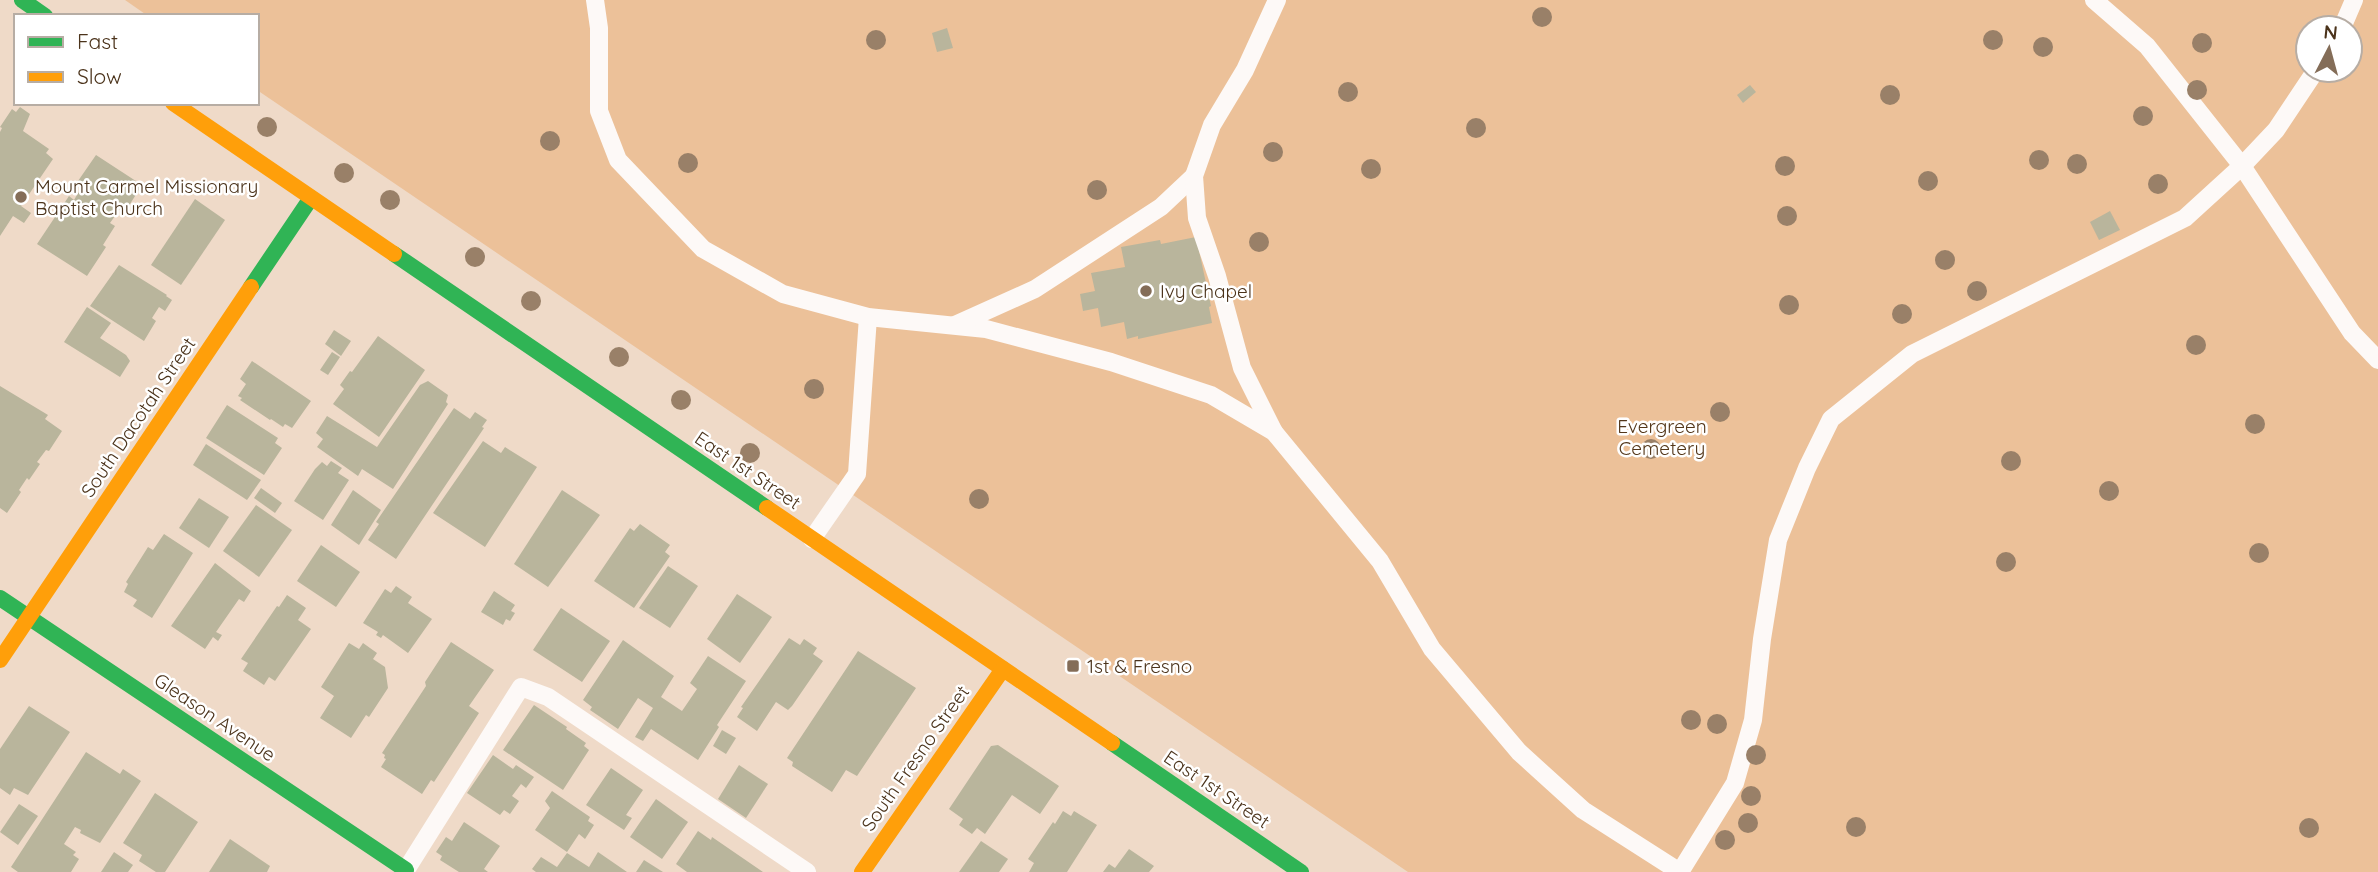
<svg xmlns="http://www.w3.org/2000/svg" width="2378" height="872" viewBox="0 0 2378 872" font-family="Quicksand,sans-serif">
  <rect width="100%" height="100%" fill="#efdac8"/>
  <path fill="#ecc199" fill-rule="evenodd" d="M125 0H2378V872H1408L257 90V16H148ZM2308 28H2350V70H2308Z"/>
  <g fill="#b9b59c">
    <path d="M947 28 953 48 937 52 932 33Z"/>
    <path d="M1750 85 1756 92 1743 103 1737 95Z"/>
    <path d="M20 107 30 114 23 131 49 149 46 153 53 159 21 206 31 213 24 223 13 216 0 236V132L2 128 0 127 12 109 16 112Z"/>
    <path d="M96 155 142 185 125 212 120 209 110 223 115 226 103 245 106 247 87 276 37 244 69 196 74 200 83 185 78 181Z"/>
    <path d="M195 199 225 220 181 285 151 265Z"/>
    <path d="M2110 211 2120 230 2099 240 2090 222Z"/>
    <path d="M1196 237 1211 306 1209 307 1212 323 1138 339V336L1127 339 1124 322 1101 327 1098 308 1083 311 1080 294 1095 291 1091 273 1125 267 1121 247 1160 240 1161 244Z"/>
    <path d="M119 265 167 295 166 296 172 300 165 311 159 307 152 318 156 321 144 341 90 306Z"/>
    <path d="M87 307 111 323 100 338 126 355 130 361 120 377 64 342Z"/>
    <path d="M334 330 351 341 341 356 325 344Z"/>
    <path d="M378 336 425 370 379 437 333 404 344 389 340 385 350 371 352 372Z"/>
    <path d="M332 352 340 357 328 375 320 370Z"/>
    <path d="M252 361 311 401 292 428 285 424 283 427 271 419 270 420 240 400 242 398 238 396 246 384 240 379Z"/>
    <path d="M428 381 448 395 446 402 448 404 393 489 362 469 358 476 317 447 323 439 316 433 327 416 377 447 420 385Z"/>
    <path d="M0 386 48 415 45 419 62 431 49 451 46 450 37 462 40 464 29 480 27 478 19 490 21 492 7 513 0 508Z"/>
    <path d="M227 405 278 438 275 443 282 448 264 475 206 438Z"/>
    <path d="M454 408 470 419 475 412 487 420 482 427 484 428 396 559 368 540 379 524 376 522Z"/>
    <path d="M483 441 501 453 505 447 537 467 485 547 433 513Z"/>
    <path d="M206 444 261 480 247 500 193 465Z"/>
    <path d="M331 461 342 468 338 473 349 480 323 520 294 501 315 469 322 462 327 466Z"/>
    <path d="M261 488 282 503 275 513 254 498Z"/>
    <path d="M353 490 381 510 359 545 331 525Z"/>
    <path d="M562 490 600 515 548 587 514 564Z"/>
    <path d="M199 498 229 517 209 548 179 528Z"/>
    <path d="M256 505 292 530 259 577 223 551Z"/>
    <path d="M640 524 670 545 665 552 670 556 634 608 594 581 630 528 634 531Z"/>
    <path d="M164 534 193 553 152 618 133 606 137 600 124 592 128 584 126 582 148 547 153 550Z"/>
    <path d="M321 545 360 572 336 607 297 581Z"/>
    <path d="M215 563 251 591 244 602 239 599 216 632 222 635 218 641 213 637 205 649 171 626Z"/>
    <path d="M668 566 698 586 670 628 639 608Z"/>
    <path d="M396 586 412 597 408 603 432 619 408 653 383 635 381 638 376 635 378 632 363 623 385 589 391 593Z"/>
    <path d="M494 591 515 605 511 611 515 613 510 621 506 619 503 625 481 612Z"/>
    <path d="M737 594 772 617 740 663 707 639Z"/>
    <path d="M287 595 306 608 298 620 311 629 275 681 269 677 264 685 243 671 248 663 241 659 277 606 279 607Z"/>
    <path d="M561 608 610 641 582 682 533 650Z"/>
    <path d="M789 638 800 645 804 639 817 648 813 654 823 661 792 706 788 710 776 702 757 731 737 717 743 708 741 707Z"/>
    <path d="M623 640 674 676 661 697 682 711 697 689 690 683 708 656 746 681 717 725 719 727 698 760 651 729 643 741 635 737 653 708 638 698 618 729 590 710 592 707 583 700Z"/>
    <path d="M451 642 494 670 469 706 479 713 434 782 431 780 422 794 381 767 386 759 384 758 385 755 382 753 426 686 425 682Z"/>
    <path d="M349 643 359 649 363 643 377 653 373 659 385 667 388 688 369 717 366 715 351 738 320 718 334 696 321 687Z"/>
    <path d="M858 651 916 688 857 776 846 770 832 792 792 766 793 762 787 758Z"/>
    <path d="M534 705 567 727 566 729 586 743 584 746 589 750 563 790 503 750Z"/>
    <path d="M29 706 70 732 28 795 14 788 10 795 0 788V749Z"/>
    <path d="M722 730 736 738 726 754 713 746Z"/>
    <path d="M998 745 1059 786 1040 814 1012 795 985 834 977 828 972 834 959 825 963 819 949 809 991 746Z"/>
    <path d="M86 752 120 774 123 769 141 781 100 843 80 833 81 830 75 827 64 844 76 852 73 855 79 859 71 872H18L11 867Z"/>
    <path d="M493 755 513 769 516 765 534 777 526 788 521 784 512 796 519 801 510 814 504 810 500 815 467 793Z"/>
    <path d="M739 765 768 784 746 818 718 799Z"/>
    <path d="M611 768 643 790 626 815 632 818 624 830 586 805Z"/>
    <path d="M552 791 590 817 588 821 594 825 585 839 579 834 567 852 535 830 550 808 545 801Z"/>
    <path d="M155 793 198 822 165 872H156L139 861 142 855 123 843Z"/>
    <path d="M656 799 688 822 662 859 630 837Z"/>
    <path d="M19 804 38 816 18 845 0 832Z"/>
    <path d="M1063 811 1071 816 1074 811 1097 825 1067 872H1029L1034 863 1028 859 1053 822 1055 824Z"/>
    <path d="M464 822 500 846 484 869 488 872H459L440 860 442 856 436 852 446 837 452 841Z"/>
    <path d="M698 831 711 840 712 837 763 872H687L676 864Z"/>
    <path d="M230 839 270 866 267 872H209Z"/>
    <path d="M981 841 1008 859 999 872H959Z"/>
    <path d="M1129 849 1154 866 1149 872H1103L1109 864 1115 868Z"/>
    <path d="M114 852 133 865 128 872H101Z"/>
    <path d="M598 852 627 872H536L532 869 541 857 557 867 567 853 589 867Z"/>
    <path d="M644 860 663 872H636Z"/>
  </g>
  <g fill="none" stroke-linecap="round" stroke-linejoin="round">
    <g stroke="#fdf9f7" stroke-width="18">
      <path d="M595 0 599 28V111L618 160 703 249 783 294 868 317 986 329 1111 362 1211 395 1274 432 1380 561 1432 649 1519 752 1583 810 1680 872"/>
      <path d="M2094 0 2147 46 2242 166 2352 333 2378 360"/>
      <path d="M2342 28 2354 0"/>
      <path d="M955 325 1035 289 1161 207 1194 176"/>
      <path d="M1274 432 1242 368 1217 276 1197 218 1194 176 1212 125 1245 70 1277 0"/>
      <path d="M812 539 857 474 868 317"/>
      <path d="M406 870 521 687 548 697 807 872"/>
      <path d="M1680 872 1735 783 1753 720 1762 639 1778 540 1807 468 1831 419 1912 354 2185 218 2242 166 2276 130 2316 70"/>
    </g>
    <g stroke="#30b455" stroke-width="16">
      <path d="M22 0 45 16"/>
      <path d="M394 254 767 508"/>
      <path d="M251 287 311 198"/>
      <path d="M0 598 406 870"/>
      <path d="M1112 743 1301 872"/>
    </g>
    <g stroke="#ff9f0a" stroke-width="16">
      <path d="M173 103 394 254"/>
      <path d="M767 508 1112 743"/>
      <path d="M0 660 251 287"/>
      <path d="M862 872 1003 669"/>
    </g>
  </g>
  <g fill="#998068">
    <circle cx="1542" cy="17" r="10"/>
    <circle cx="876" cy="40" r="10"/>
    <circle cx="1993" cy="40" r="10"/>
    <circle cx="2202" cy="43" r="10"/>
    <circle cx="2043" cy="47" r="10"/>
    <circle cx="2197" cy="90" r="10"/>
    <circle cx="1348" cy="92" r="10"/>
    <circle cx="1890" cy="95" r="10"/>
    <circle cx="2143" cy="116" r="10"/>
    <circle cx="267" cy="127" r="10"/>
    <circle cx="1476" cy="128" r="10"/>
    <circle cx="550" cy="141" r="10"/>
    <circle cx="1273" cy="152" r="10"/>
    <circle cx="2039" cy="160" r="10"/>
    <circle cx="688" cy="163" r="10"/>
    <circle cx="2077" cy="164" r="10"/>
    <circle cx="1785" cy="166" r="10"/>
    <circle cx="1371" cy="169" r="10"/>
    <circle cx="344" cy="173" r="10"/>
    <circle cx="1928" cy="181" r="10"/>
    <circle cx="2158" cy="184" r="10"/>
    <circle cx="1097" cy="190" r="10"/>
    <circle cx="390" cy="200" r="10"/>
    <circle cx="1787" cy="216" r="10"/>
    <circle cx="1259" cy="242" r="10"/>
    <circle cx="475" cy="257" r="10"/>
    <circle cx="1945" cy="260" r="10"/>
    <circle cx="1977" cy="291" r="10"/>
    <circle cx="531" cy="301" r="10"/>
    <circle cx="1789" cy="305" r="10"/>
    <circle cx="1902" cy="314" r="10"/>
    <circle cx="2196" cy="345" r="10"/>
    <circle cx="619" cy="357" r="10"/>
    <circle cx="814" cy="389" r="10"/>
    <circle cx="681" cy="400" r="10"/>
    <circle cx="1720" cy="412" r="10"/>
    <circle cx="2255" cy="424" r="10"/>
    <circle cx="1651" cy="449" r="10"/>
    <circle cx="750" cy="453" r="10"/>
    <circle cx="2011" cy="461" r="10"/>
    <circle cx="2109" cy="491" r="10"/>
    <circle cx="979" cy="499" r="10"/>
    <circle cx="2259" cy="553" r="10"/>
    <circle cx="2006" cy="562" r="10"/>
    <circle cx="1691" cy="720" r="10"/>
    <circle cx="1717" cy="724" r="10"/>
    <circle cx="1756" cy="755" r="10"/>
    <circle cx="1751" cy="796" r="10"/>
    <circle cx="1748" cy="823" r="10"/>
    <circle cx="1856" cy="827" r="10"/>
    <circle cx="2309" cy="828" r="10"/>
    <circle cx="1725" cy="840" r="10"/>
  </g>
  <g fill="#846d58" stroke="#fff" stroke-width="2.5">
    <circle cx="21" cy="197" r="7"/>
    <circle cx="1146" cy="291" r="7"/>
    <rect x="1066" y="659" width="14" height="14" rx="3.5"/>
  </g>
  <g text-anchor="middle" stroke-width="5" stroke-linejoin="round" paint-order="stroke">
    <g font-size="19" fill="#4b331b" stroke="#fff" text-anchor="start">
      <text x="35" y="193">Mount Carmel Missionary<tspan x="35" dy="22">Baptist Church</tspan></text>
      <text x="1160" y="298">Ivy Chapel</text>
      <text x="1087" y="673">1st &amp; Fresno</text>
    </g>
    <g font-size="19" fill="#4b331b" stroke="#fff">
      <text transform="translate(138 417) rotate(-56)" y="7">South Dacotah Street</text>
      <text transform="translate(748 470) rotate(34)" y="7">East 1st Street</text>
      <text transform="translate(215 717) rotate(34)" y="7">Gleason Avenue</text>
      <text transform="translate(915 758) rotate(-55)" y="7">South Fresno Street</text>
      <text transform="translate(1217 789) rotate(34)" y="7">East 1st Street</text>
    </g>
    <g font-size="19" fill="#533619" stroke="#fff">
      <text x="1662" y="433">Evergreen<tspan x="1662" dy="22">Cemetery</tspan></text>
    </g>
  </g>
  <rect x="14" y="14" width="245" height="91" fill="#ffffff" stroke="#b7ada4" stroke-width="2"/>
  <rect x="28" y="37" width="35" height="10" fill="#30b455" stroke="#b7ada4" stroke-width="2"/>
  <text x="77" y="49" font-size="21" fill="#4b331b">Fast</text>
  <rect x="28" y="72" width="35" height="10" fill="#ff9f0a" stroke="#b7ada4" stroke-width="2"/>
  <text x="77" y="84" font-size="21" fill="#4b331b">Slow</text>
  <g transform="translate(2329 49) rotate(6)"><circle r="33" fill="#ffffff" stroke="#b7ada4" stroke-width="2"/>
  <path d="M0-5L12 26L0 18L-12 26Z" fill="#846d58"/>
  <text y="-10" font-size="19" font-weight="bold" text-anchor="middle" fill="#4b331b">N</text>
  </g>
</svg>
